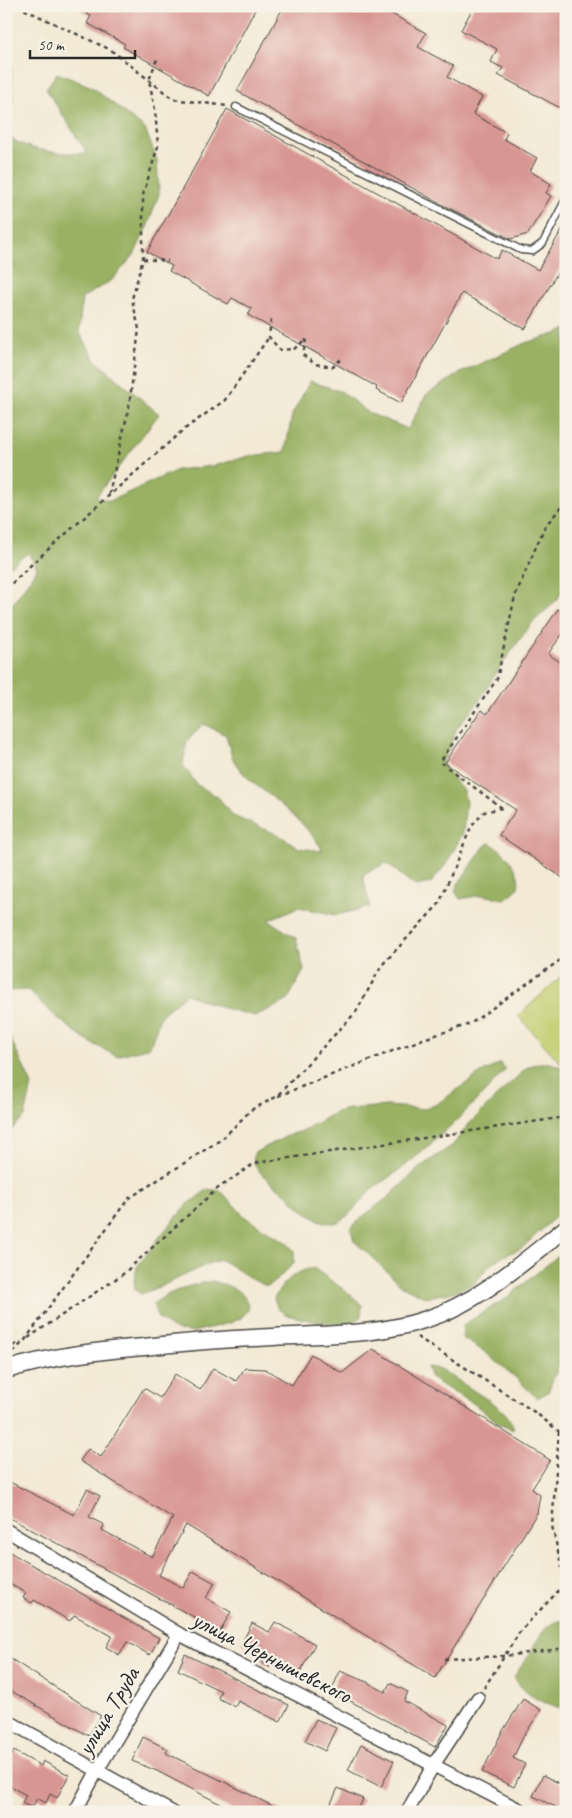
<svg xmlns="http://www.w3.org/2000/svg" width="572" height="1818" viewBox="0 0 572 1818" font-family="Caveat,sans-serif">
  <rect width="100%" height="100%" fill="#f7f3e8"/>
  <filter id="ink" filterUnits="userSpaceOnUse"><feTurbulence type="fractalNoise" baseFrequency=".02" numOctaves="2"/><feDisplacementMap in="SourceGraphic" scale="10" xChannelSelector="R" yChannelSelector="G"/><feConvolveMatrix kernelMatrix="1 2 1 2 8 2 1 2 1" color-interpolation-filters="sRGB"/></filter>
  <filter id="wash" filterUnits="userSpaceOnUse"><feTurbulence type="fractalNoise" baseFrequency=".0096" numOctaves="4" result="noise"/><feDisplacementMap in="SourceGraphic" scale="20" xChannelSelector="R" yChannelSelector="G"/><feGaussianBlur stdDeviation="1.12" result="paint"/><feColorMatrix in="noise" values="0 0 0 0 0 0 0 0 0 0 0 0 0 0 0 0 0 1.4 0 .05"/><feComposite in="paint" operator="in"/></filter>
  <g filter="url(#wash)">
    <rect width="100%" height="100%" fill="#f3e9d4"/>
    <path fill="#c1ce70" stroke="#767c4e" d="M566 972V1069L518 1016Z"/>
    <g fill="#98b162" stroke="#626e46" fill-rule="evenodd">
      <path d="M6 58 11 65 13 99 6 118Z"/>
      <path d="M57 73 92 87 145 129 157 160 159 194 148 225 134 255 112 280 82 298 79 332 97 362 159 414 96 497 110 501 177 470 213 466 249 456 285 452 292 415 310 381 342 392 369 413 408 429 426 395 458 374 525 343 559 333 566 329V585L557 600 531 624 496 673 478 702 457 728 442 764 463 791 466 801 463 833 447 863 431 883 415 886 386 863 363 875 370 907 336 915 299 907 268 920 296 938 304 970 287 1001 255 1016 220 1007 186 994 161 1015 150 1047 116 1056 84 1039 55 1016 28 990 6 991V614L37 568 28 553 6 569V134C24 152 63 154 87 153L46 89ZM203 724 226 735C229 744 230 754 234 761 244 778 259 787 273 798 292 814 311 830 323 851L299 848 279 835 233 816 218 797 197 785 183 765 187 741Z"/>
      <path d="M489 843C503 848 525 874 517 889 514 893 509 896 504 899L482 895 460 899 455 891 458 884 484 847Z"/>
      <path d="M6 1029 32 1085 25 1117 6 1135Z"/>
      <path d="M501 1063 505 1070C476 1103 444 1133 410 1162 398 1173 383 1180 370 1191 362 1199 346 1222 334 1223 315 1224 299 1207 287 1195 278 1187 261 1176 256 1167 253 1164 254 1157 254 1153L289 1135 302 1131 336 1112 348 1109 387 1106 425 1109 437 1104 481 1073Z"/>
      <path d="M538 1063H551L566 1069V1207L522 1248 499 1258 489 1266 474 1284 450 1293 425 1297 402 1286 364 1250 354 1241 351 1228 361 1218 392 1194 420 1167 453 1145 469 1124 526 1068Z"/>
      <path d="M208 1189 221 1191 245 1217 286 1242 294 1251V1263L277 1280 267 1286C250 1280 237 1268 221 1260L210 1263 164 1285 141 1294 135 1290 134 1280 137 1267 161 1235 187 1205Z"/>
      <path d="M566 1249V1348L548 1392 537 1398 515 1377 485 1352 462 1338 463 1325 508 1297Z"/>
      <path d="M314 1268C329 1280 348 1291 362 1305L361 1317 351 1324H339L313 1321 287 1315 278 1309 274 1298C285 1281 294 1271 314 1268Z"/>
      <path d="M213 1281C232 1288 244 1288 249 1309L241 1318 230 1323 193 1332 180 1331 168 1326 157 1317 153 1304C170 1291 192 1284 213 1281Z"/>
      <path d="M427 1367 440 1369 496 1405 506 1414 513 1425V1430L501 1425 473 1403 451 1391 431 1378Z"/>
      <path d="M566 1513V1571H564C560 1552 560 1532 566 1513Z"/>
      <path d="M566 1620V1710C542 1701 528 1700 514 1677 519 1669 525 1661 530 1653 541 1636 543 1622 566 1620Z"/>
    </g>
    <g id="blocks">
      <g fill="#d89692">
        <path d="M74 6H257L209 96 123 47 125 44 87 23 91 16Z"/>
        <path d="M284 6H394L390 13 426 33 418 47 453 66 447 77 482 97 473 114 507 133 504 139 537 158 530 171 551 184 546 193 551 196 528 234 511 239 443 205 237 91Z"/>
        <path d="M474 6H566V111L498 75 503 68 491 62 497 49 461 30Z"/>
        <path d="M227 109 497 259 502 250 538 270 566 223V258L525 329 462 293 401 403 376 390 377 387 248 315 252 309 232 298 228 304 169 271 172 266 147 252Z"/>
        <path d="M558 609 566 614V629L548 654 566 666V880L499 835 516 810 445 763 481 710 487 714Z"/>
        <path d="M373 1349 550 1460 532 1489 540 1495 537 1513 435 1678 186 1525 159 1575 183 1588 193 1571 215 1583 206 1598 231 1612 220 1631 6 1516V1480L74 1515 87 1489 100 1496 89 1517 104 1525 102 1530 152 1557 173 1518 80 1461 88 1449 101 1457 144 1388 160 1398 175 1374 200 1390 213 1368 236 1381 245 1368 265 1369 292 1385 311 1354 342 1373Z"/>
        <path d="M6 1550 159 1638 150 1655 127 1642 119 1655 106 1647 112 1636 74 1615 70 1621 34 1600 32 1603 23 1598 26 1593 6 1582Z"/>
        <path d="M275 1622 315 1644 299 1674 274 1660 270 1667 261 1662 265 1655 242 1643 252 1623 269 1632Z"/>
        <path d="M185 1654 289 1705 280 1722 238 1701 235 1707 218 1698 221 1691 178 1670Z"/>
        <path d="M6 1656 101 1716 89 1736 6 1688Z"/>
        <path d="M340 1671 367 1682 385 1692 390 1683 408 1692 404 1701 448 1725 435 1747 352 1702 330 1694Z"/>
        <path d="M523 1699 541 1710 523 1737 513 1758 525 1764 514 1787 482 1772 502 1732Z"/>
        <path d="M316 1719 336 1728 325 1751 305 1741Z"/>
        <path d="M143 1737 168 1749 166 1753 285 1812H236L157 1771 132 1761Z"/>
        <path d="M361 1744 394 1761 381 1787 348 1770Z"/>
        <path d="M14 1751 41 1766 43 1761 69 1775 57 1798 50 1794 46 1803 37 1798 32 1808 22 1803 26 1795 6 1784V1765Z"/>
        <path d="M543 1775 566 1787V1812L533 1796Z"/>
        <path d="M338 1788 363 1799 357 1812H327Z"/>
      </g>
    </g>
  </g>
  <g filter="url(#ink)">
    <use href="#blocks" fill-opacity="0" stroke="#494844" stroke-width="1"/>
    <g fill="none" stroke-linecap="round" stroke-linejoin="round">
      <g stroke="#494844" stroke-width="9">
        <path id="service" d="M236 107 521 250 532 251 543 243 566 199"/>
      </g>
      <g stroke="#494844" stroke-width="15">
        <g id="minor">
          <path d="M6 1530 179 1634 524 1812"/>
          <path d="M6 1720 172 1812"/>
          <path d="M75 1812 97 1771 179 1634"/>
          <path d="M407 1812 434 1764 478 1698"/>
        </g>
      </g>
      <g stroke="#494844" stroke-width="19">
        <path id="tertiary" d="M6 1370C52 1356 97 1351 144 1347 187 1342 230 1339 273 1337 325 1334 377 1336 427 1319 479 1302 523 1262 566 1228"/>
      </g>
      <g stroke="#494844" stroke-width="2.5" stroke-dasharray="4 4" stroke-linecap="butt">
        <path d="M17 6 111 50 173 99 227 106"/>
        <path d="M143 259 168 261"/>
        <path d="M271 320 269 337 280 350 294 349 306 339 303 355 315 364 333 367 341 359"/>
        <path d="M109 494 129 407 139 329 132 299 143 259V195L158 146 155 109 149 80 157 59"/>
        <path d="M6 589 34 562 182 431 225 400 269 337"/>
        <path d="M502 808 440 762 497 679 515 596 545 526 566 502"/>
        <path d="M278 1096 423 1039 470 1024 566 956"/>
        <path d="M417 1337 536 1413 566 1437"/>
        <path d="M28 1338 123 1274 217 1189 255 1163 566 1117"/>
        <path d="M6 1349 21 1342"/>
        <path d="M13 1352 25 1340 128 1199 222 1139 251 1110 276 1097 356 1012 382 965 439 904 471 827 484 812 502 808"/>
        <path d="M559 1431 552 1526 566 1585"/>
        <path d="M444 1659 505 1656 566 1648"/>
        <path d="M484 1688 521 1630 565 1584 566 1579"/>
      </g>
      <use href="#service" stroke="#fff" stroke-width="6"/>
      <use href="#minor" stroke="#fff" stroke-width="12"/>
      <use href="#tertiary" stroke="#fff" stroke-width="16"/>
    </g>
  </g>
  <g text-anchor="middle" stroke-width="4.5" stroke-linejoin="round" paint-order="stroke">
    <g font-size="24" fill="#2b2b2b" stroke="#f7f3e8">
      <text transform="translate(272 1657) rotate(27)" y="8">улица Чернышевского</text>
      <text transform="translate(108 1711) rotate(-59)" y="8">улица Труда</text>
    </g>
  </g>
  <rect width="572" height="1818" fill="none" stroke="#f7f3e8" stroke-width="25"/>
  <path d="M30 50v8h105v-8" fill="none" stroke="#2b2b2b" stroke-width="2.5"/>
  <text x="38" y="50" font-size="15" fill="#2b2b2b" stroke="#f7f3e8" stroke-width="4" paint-order="stroke">50 m</text>
</svg>
